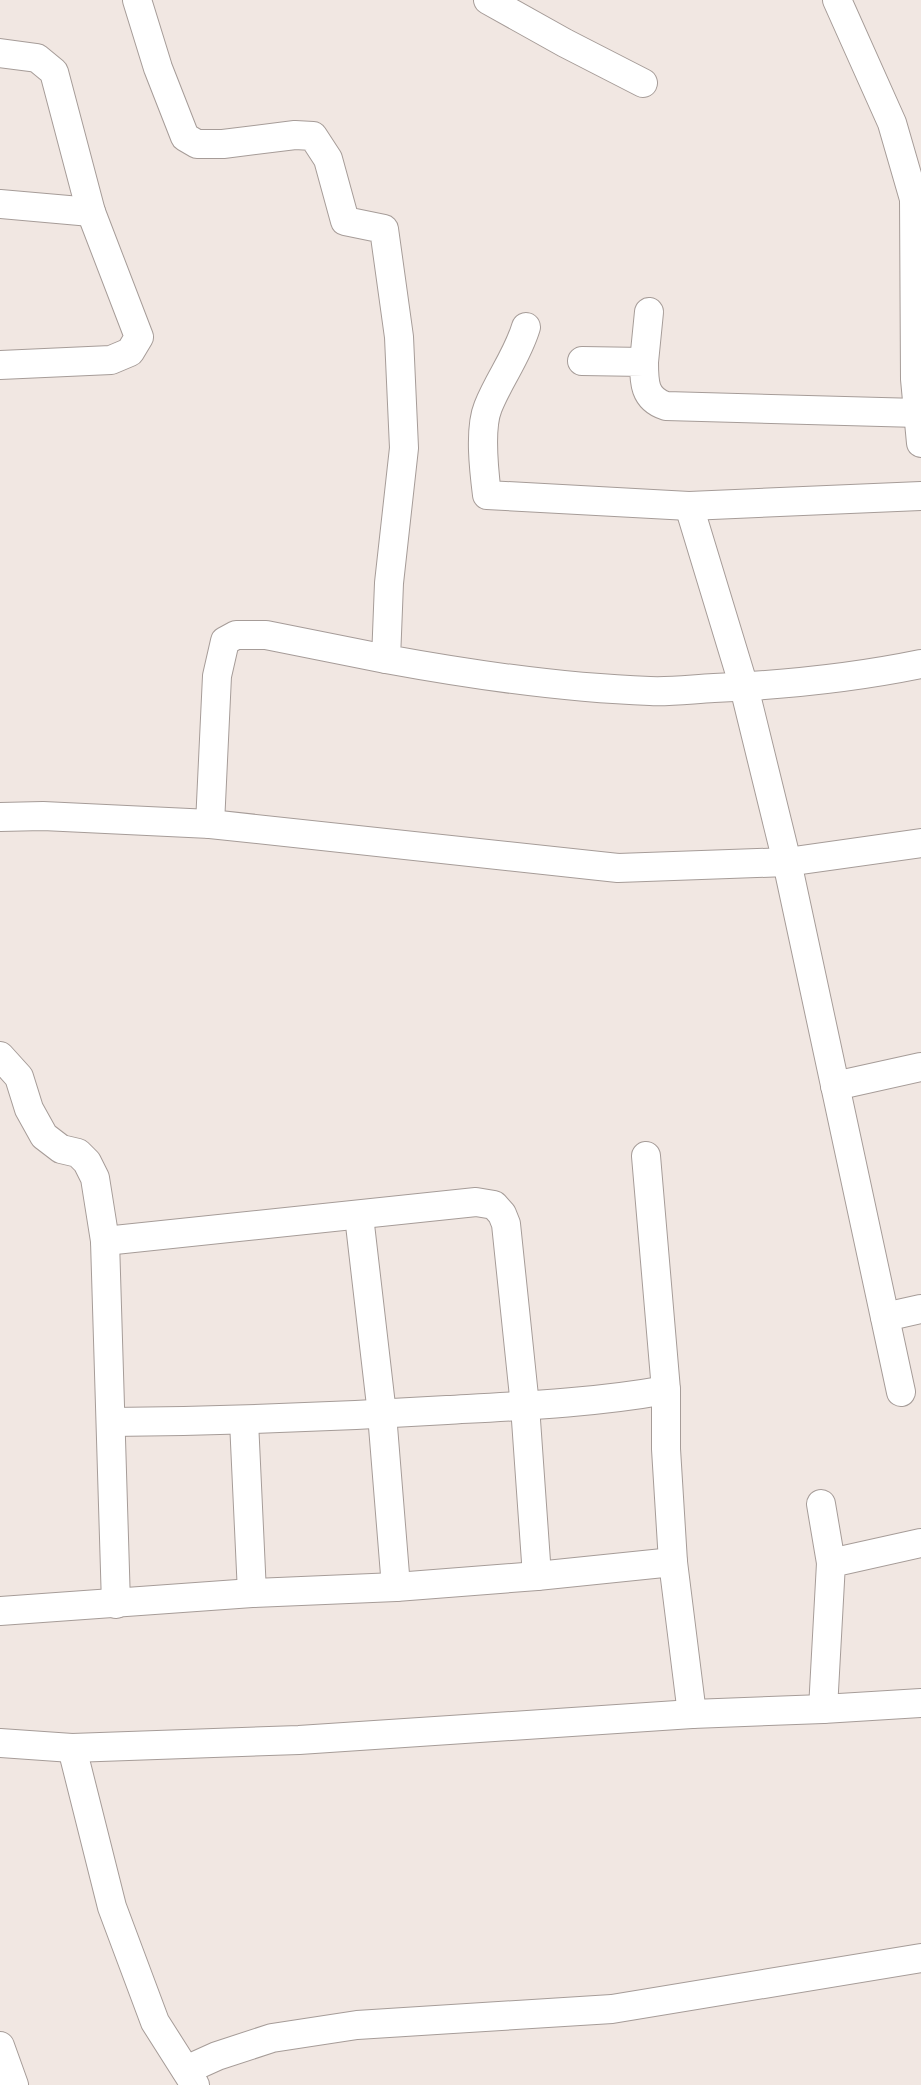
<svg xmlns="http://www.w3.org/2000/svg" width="921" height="2085" viewBox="0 0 921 2085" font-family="Figtree,sans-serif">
  <rect width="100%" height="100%" fill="#f1e7e2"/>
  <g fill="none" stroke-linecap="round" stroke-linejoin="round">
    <g stroke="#a69c98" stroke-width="30">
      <g id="street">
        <path d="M137 0 158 68 185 137 197 144H223L295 135 313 136 328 159 345 221 384 229 399 337 404 448 389 583 386 659C473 675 561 688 650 691 671 692 693 689 714 688 784 685 853 678 921 664"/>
        <path d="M488 0 565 43 643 83"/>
        <path d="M837 0 892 123 914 199 915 379 921 443"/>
        <path d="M0 53 37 58 54 72 91 212 139 337 130 352 111 360 0 365"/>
        <path d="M0 204 91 212"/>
        <path d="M526 327C517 357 499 379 488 407 479 429 484 471 487 495L689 506 921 496"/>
        <path d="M582 361 644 362C644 382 644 399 666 406L918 413"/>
        <path d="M644 362 649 312"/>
        <path d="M689 506 744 687 787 862 901 1392"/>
        <path d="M0 817 43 816 210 824 618 868 787 862 921 843"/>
        <path d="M210 824 217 676 225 641 236 635H266L386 659"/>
        <path d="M0 1056 19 1077 29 1109 44 1136 61 1149 78 1153 87 1162 95 1178 105 1241 116 1604"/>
        <path d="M835 1086 921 1067"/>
        <path d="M646 1156 666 1390V1449L673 1562 692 1714"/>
        <path d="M359 1216 382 1414 396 1587"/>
        <path d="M105 1241 476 1202 494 1205 502 1214 506 1224 525 1406 537 1576"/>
        <path d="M885 1317 921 1309"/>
        <path d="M244 1421 252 1593"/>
        <path d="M111 1422C223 1421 335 1417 447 1410 520 1406 594 1403 666 1390"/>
        <path d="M821 1504 831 1563"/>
        <path d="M0 1611 252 1593 396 1587 537 1576 673 1562"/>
        <path d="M823 1709 831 1563 921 1543"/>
        <path d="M72 1748 112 1907 155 2022 195 2085"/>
        <path d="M0 2046 14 2085"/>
        <path d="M186 2070 217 2056 272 2038 357 2025 612 2009 921 1958"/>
      </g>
    </g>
    <g stroke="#a69c98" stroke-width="30">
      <path id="secondary" d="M0 1743 72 1748 299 1740 692 1714 823 1709 921 1703"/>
    </g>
    <use href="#street" stroke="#fff" stroke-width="28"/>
    <use href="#secondary" stroke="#fff" stroke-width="28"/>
  </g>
</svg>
